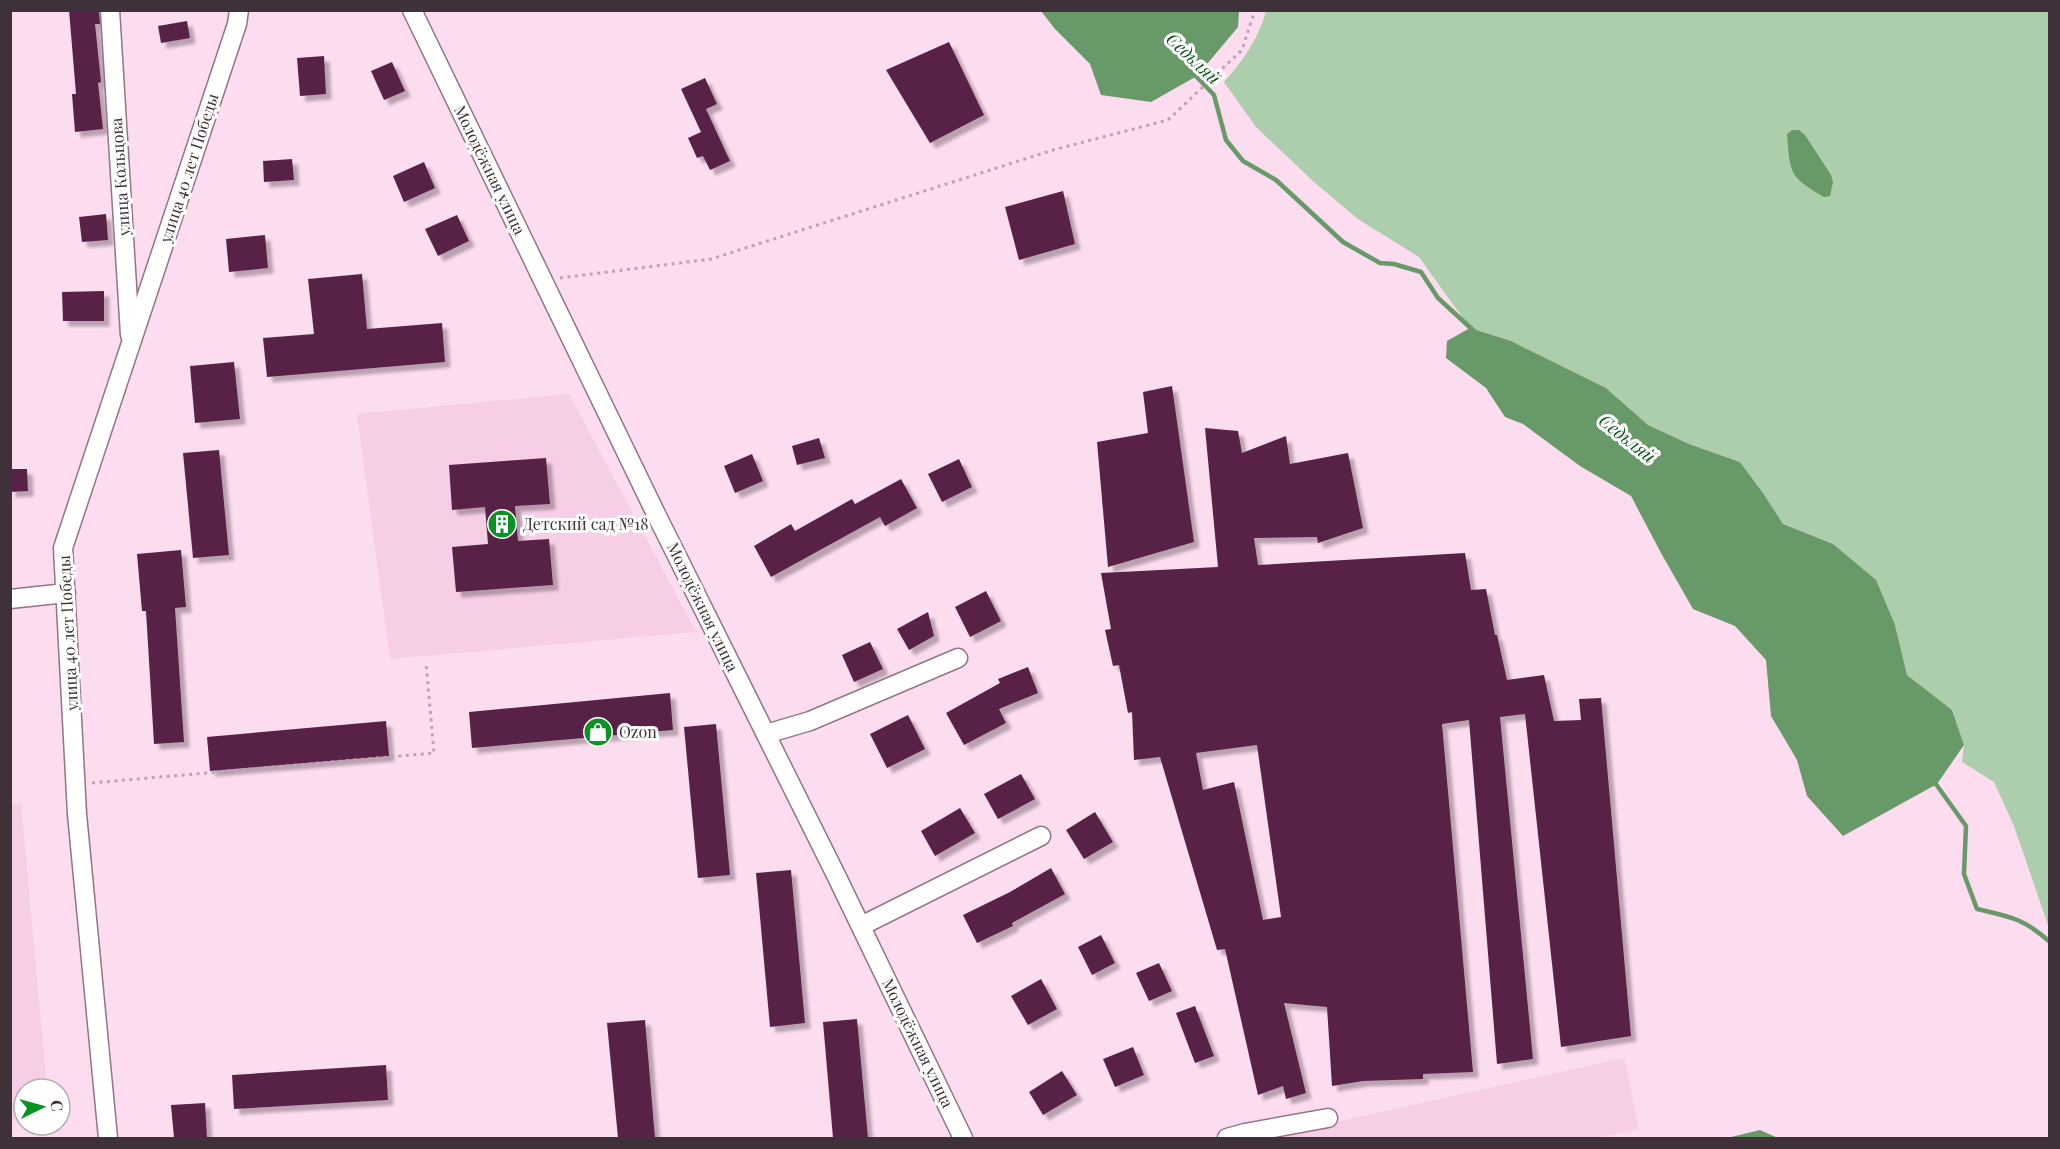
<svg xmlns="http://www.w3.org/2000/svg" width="2060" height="1149" viewBox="0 0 2060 1149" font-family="'Playfair Display',serif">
  <defs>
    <filter id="shadow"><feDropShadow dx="5.5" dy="5.5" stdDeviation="1.5" flood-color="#0004"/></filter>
  </defs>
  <rect width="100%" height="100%" fill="#fcdcef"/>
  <g fill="#f6cee5">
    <path d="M569 394 696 632 390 659 357 414Z"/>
    <path d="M21 804 47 1089H24V1120L11 1121 10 805Z"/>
    <path d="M1624 1058 1639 1129 1598 1138H1264Z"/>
  </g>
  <path fill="#acceac" d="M1266 11H2049V928L2014 826 1994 782 1962 762 1964 745 1952 710 1907 675 1895 625 1833 544 1783 524 1763 493 1740 462 1689 444 1648 425 1606 388 1511 341 1470 328 1419 257 1358 219 1314 182 1256 127 1224 82C1243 61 1259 38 1266 11Z"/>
  <g fill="#689968">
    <path d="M1041 11H1239L1238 27 1197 76 1151 102 1101 95 1090 64 1055 29Z"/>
    <path d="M1792 130H1799L1805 135 1831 175 1833 182 1830 196 1824 197C1789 177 1790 173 1787 134Z"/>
    <path d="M1470 328 1511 341 1606 388 1648 425 1689 444 1740 462 1763 493 1783 524 1833 544 1876 580 1895 625 1907 675 1952 710 1964 745 1937 784 1843 836 1807 796 1797 760 1771 716 1766 660 1735 626 1693 609 1661 553 1631 496 1580 466 1523 424 1505 417 1486 388 1446 358 1447 341Z"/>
    <path d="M1760 1130 1778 1138H1727Z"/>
  </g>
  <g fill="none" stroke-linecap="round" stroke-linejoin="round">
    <g stroke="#689968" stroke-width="4.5">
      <path d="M1193 73 1214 95 1226 140 1243 161 1276 180 1343 242 1380 263 1394 264 1421 272 1438 298 1475 332"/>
      <path d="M1933 780 1966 826 1964 874 1977 909C2011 917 2023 918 2050 942"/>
    </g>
  </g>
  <g fill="#582447" fill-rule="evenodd" filter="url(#shadow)">
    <path d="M69 10H99L100 24H95L101 82 98 83 103 129 75 132 72 94H76Z"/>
    <path d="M187 21 190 38 161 43 158 26Z"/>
    <path d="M949 42 984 115 930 143 886 70Z"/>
    <path d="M324 56 326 94 300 96 297 58Z"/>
    <path d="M392 62 405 91 384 100 371 71Z"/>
    <path d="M705 78 717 104 706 109 730 161 710 170 703 156 697 158 688 138 701 132 681 89Z"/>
    <path d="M292 159 294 180 264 182 263 161Z"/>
    <path d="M424 162 435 188 404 202 393 176Z"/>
    <path d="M1063 191 1075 244 1019 260 1005 207Z"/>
    <path d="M106 214 108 240 82 242 79 217Z"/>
    <path d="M457 215 469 241 438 256 425 229Z"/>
    <path d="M265 235 268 268 229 272 226 239Z"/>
    <path d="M362 274 367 329 442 323 445 362 267 377 263 338 314 334 308 279Z"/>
    <path d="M104 291V321H63L62 292Z"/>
    <path d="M234 362 240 419 195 423 190 366Z"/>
    <path d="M1172 386 1194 542 1108 567 1097 442 1148 433 1143 392Z"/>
    <path d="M1205 428 1238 431 1242 453 1286 436 1290 464 1348 453 1363 528 1318 543 1317 537 1254 538 1258 565 1465 553 1471 590 1486 589 1495 635H1497L1507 680 1544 675 1554 721 1581 720 1579 699 1601 698 1631 1036 1561 1047 1525 714 1500 717 1533 1059 1497 1064 1469 720 1442 724 1473 1072 1423 1074V1079L1363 1081 1332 1086 1327 1007 1284 1003 1306 1093 1286 1099 1283 1086 1258 1095 1225 949 1217 950 1160 757 1134 760 1132 712 1128 713 1119 665 1113 666 1105 630 1111 629 1101 573 1218 567ZM1257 745 1281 917 1263 920 1234 782 1203 790 1196 753Z"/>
    <path d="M819 438 825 458 797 465 792 446Z"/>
    <path d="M219 450 229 555 193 558 183 453Z"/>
    <path d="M752 454 763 481 735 493 724 466Z"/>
    <path d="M546 458 550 504 515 506 518 541 549 539 553 585 456 592 452 547 488 544 485 507 452 510 449 465Z"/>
    <path d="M959 459 972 487 942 502 928 474Z"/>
    <path d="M10 469H27L28 491 10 492Z"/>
    <path d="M901 479 917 508 885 526 880 517 771 577 754 546 791 524 795 531 852 499 855 504Z"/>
    <path d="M181 550 186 607 175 608 184 742 154 744 146 611H142L137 554Z"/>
    <path d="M986 591 1001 621 970 637 955 607Z"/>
    <path d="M928 612 934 636 909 650 897 629Z"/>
    <path d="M870 642 883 669 854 682 842 655Z"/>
    <path d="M1028 667 1038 693 999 709 1006 723 964 745 946 713 1000 683 998 679Z"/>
    <path d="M670 693 673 730 472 748 469 712Z"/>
    <path d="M908 715 925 749 887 768 870 734Z"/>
    <path d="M386 721 389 756 210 771 207 737Z"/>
    <path d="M716 724 730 875 698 878 684 727Z"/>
    <path d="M1021 774 1035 799 998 819 984 794Z"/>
    <path d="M960 808 975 833 935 856 921 831Z"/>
    <path d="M1095 812 1113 842 1084 859 1066 830Z"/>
    <path d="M1051 868 1065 894 1012 923 1013 926 977 943 963 915 1010 892Z"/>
    <path d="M791 870 805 1023 770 1027 756 873Z"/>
    <path d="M1101 935 1115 963 1092 975 1078 947Z"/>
    <path d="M1159 963 1172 991 1149 1001 1136 973Z"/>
    <path d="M1041 979 1057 1009 1028 1025 1011 996Z"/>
    <path d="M1195 1006 1214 1056 1195 1063 1176 1013Z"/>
    <path d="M857 1019 868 1138H833L823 1022Z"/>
    <path d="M645 1020 655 1138H618L607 1023Z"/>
    <path d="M1133 1047 1144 1075 1115 1087 1103 1059Z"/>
    <path d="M386 1065 388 1100 234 1109 232 1075Z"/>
    <path d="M1062 1071 1077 1095 1043 1115 1029 1092Z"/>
    <path d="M205 1103 207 1138H174L171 1105Z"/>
  </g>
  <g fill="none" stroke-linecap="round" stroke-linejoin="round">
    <g stroke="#927586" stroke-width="21">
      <g id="minor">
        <path d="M110 10 130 335"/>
        <path d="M412 10 657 516 835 873 963 1138"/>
        <path d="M10 599 66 593"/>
        <path d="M766 734 810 721 958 658"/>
        <path d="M861 926 1041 836"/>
        <path d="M108 1138 77 814 63 548 237 24 239 10"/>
        <path d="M1227 1138 1245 1133 1328 1118"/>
      </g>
    </g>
    <g stroke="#bca2b2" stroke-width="3" stroke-dasharray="3 4.5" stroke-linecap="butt">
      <path d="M560 278 711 259 1053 150 1168 120 1242 50 1255 10"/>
      <path d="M92 783 434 753 426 663"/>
    </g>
    <use href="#minor" stroke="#fff" stroke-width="18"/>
  </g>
  <defs>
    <g id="building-disc" transform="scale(1.5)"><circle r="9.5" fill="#0a9225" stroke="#fff"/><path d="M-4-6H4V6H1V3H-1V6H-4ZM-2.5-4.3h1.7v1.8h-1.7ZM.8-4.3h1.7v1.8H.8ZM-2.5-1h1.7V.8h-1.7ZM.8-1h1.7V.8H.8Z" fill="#fff"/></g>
    <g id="shop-disc" transform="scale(1.5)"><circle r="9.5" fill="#0a9225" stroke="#fff"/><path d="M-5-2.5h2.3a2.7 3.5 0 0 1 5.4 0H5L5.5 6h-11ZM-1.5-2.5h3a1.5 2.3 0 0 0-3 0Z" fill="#fff"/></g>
  </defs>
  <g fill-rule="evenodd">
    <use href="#building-disc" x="502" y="524"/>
    <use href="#shop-disc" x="598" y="732"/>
  </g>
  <g text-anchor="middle" stroke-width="6" stroke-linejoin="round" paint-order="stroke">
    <g font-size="16" fill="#3e3139" stroke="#fff">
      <text transform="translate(189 168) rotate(-72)" y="6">улица 40 лет Победы</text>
      <text transform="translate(490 170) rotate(64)" y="6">Молодёжная улица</text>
      <text transform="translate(120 177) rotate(-94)" y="6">улица Кольцова</text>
      <text transform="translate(703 607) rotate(64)" y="6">Молодёжная улица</text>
      <text transform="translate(68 633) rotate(-93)" y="6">улица 40 лет Победы</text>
      <text transform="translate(918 1043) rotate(64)" y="6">Молодёжная улица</text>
    </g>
    <g font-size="16" fill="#3e3139" stroke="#fff" text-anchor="start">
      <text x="523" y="530">Детский сад №18</text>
      <text x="619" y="738">Ozon</text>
    </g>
    <g font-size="18" font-style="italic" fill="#075413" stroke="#fff">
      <text transform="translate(1193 59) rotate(43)" y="6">Седьляй</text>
      <text transform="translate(1627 439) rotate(38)" y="6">Седьляй</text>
    </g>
  </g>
  <rect width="2060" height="1149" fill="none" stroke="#3e3139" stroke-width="24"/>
  <g transform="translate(42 1107) rotate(85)"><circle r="28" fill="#ffffff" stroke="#b2adb0" stroke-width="1.5"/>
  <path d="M0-4.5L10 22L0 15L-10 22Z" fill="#0a9225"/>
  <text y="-9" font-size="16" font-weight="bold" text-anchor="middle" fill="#3e3139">С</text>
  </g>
</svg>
